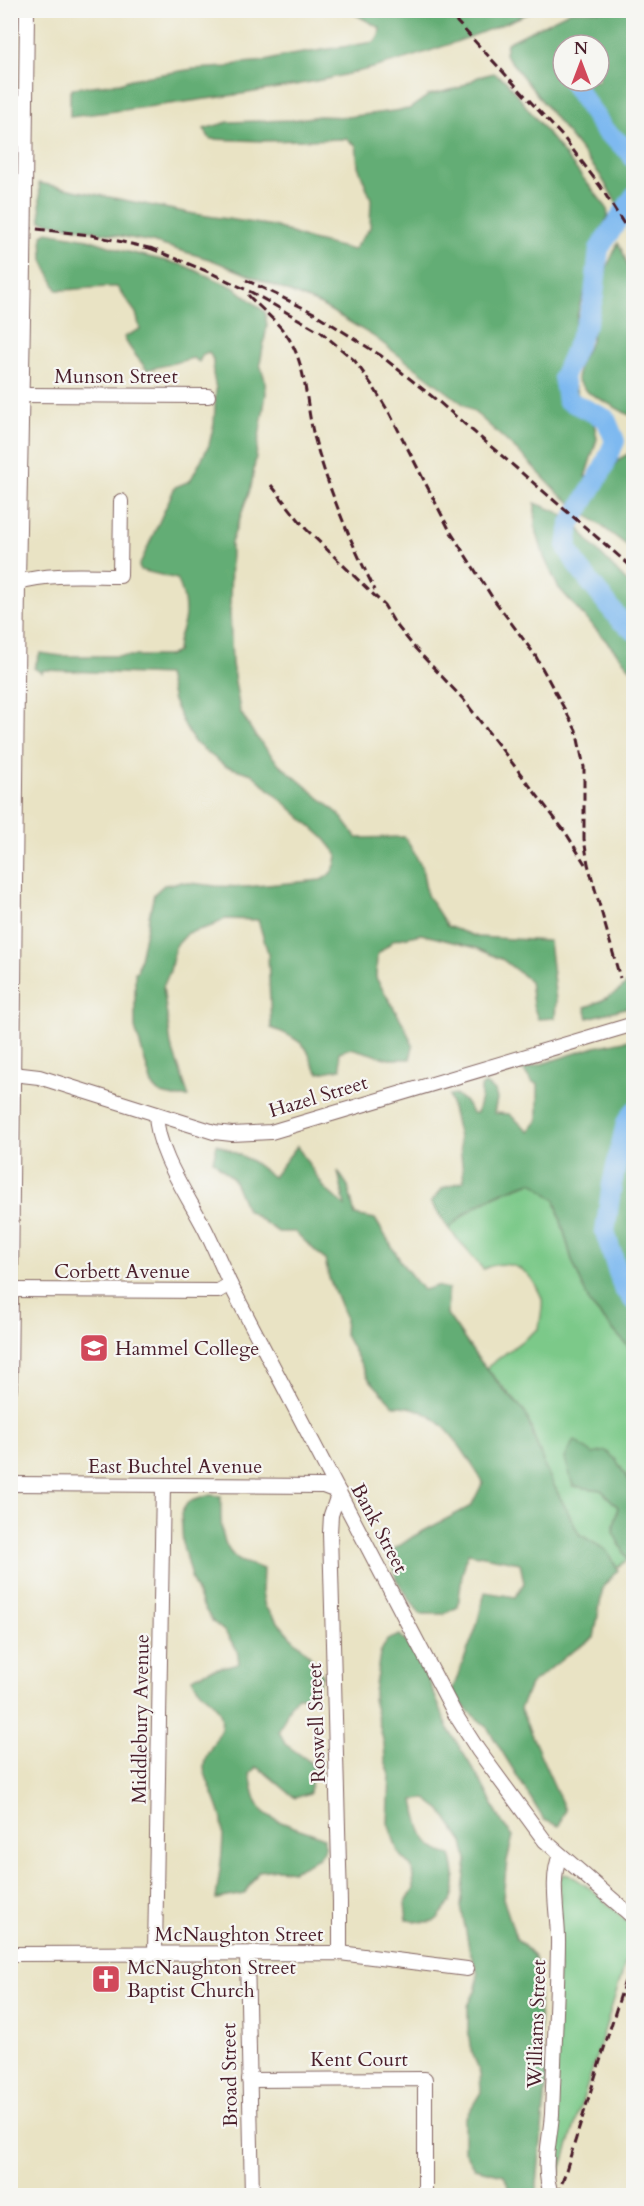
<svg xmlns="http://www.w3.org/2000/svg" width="644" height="2206" viewBox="0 0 644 2206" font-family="Cardo,serif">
  <rect width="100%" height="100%" fill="#f6f6f2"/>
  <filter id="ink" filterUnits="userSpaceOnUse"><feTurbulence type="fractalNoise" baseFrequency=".0167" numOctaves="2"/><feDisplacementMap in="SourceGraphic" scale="12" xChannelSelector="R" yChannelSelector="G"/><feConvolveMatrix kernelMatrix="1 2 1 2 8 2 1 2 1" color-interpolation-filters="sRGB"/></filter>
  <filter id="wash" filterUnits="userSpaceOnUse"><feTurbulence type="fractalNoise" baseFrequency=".008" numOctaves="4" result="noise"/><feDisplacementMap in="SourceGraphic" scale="24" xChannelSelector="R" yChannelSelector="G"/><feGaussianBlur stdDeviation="1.35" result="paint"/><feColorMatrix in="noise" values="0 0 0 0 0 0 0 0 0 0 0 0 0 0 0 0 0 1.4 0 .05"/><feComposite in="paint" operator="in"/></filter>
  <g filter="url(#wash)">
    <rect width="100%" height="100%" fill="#e9e3c4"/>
    <g fill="#7bc989" stroke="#62745a" stroke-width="1.5">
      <path d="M532 1182 555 1200 572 1260 590 1304 633 1352V1487L616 1460 573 1486 601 1490 618 1507 613 1532 628 1560 617 1567 605 1550 579 1534 546 1470 525 1412 486 1368 539 1328C540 1319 543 1308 542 1299 541 1295 538 1290 536 1286 525 1265 504 1259 483 1269L449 1229C471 1205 501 1192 532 1182Z"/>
      <path d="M563 1874C581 1875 619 1915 633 1928L634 1935 556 2186 553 2179 560 1880Z"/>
    </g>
    <g fill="#64ad75" stroke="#576650" stroke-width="1.5" fill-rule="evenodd">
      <path d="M349 11H534C468 40 401 63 331 78 246 96 157 105 70 117V92L73 88 120 83 131 79 193 69 227 67 241 63 266 61 284 56 374 42 379 36 380 28Z"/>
      <path d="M571 11H633V226L617 204 600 175 505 54 507 43ZM563 45H599V81H563Z"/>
      <path d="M494 73 506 81 607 208 608 216 594 246 589 281 580 304 566 366 585 412 594 423 597 439 585 477 610 472 619 459 633 451V550L558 493 525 458 479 416 373 336 321 305 212 260 152 242 41 221 39 183 194 214 274 226 307 239 353 250 370 228 371 199 358 166 356 145 346 139 263 141 210 139 204 129 228 122 292 120 319 116 347 117 409 109 429 95 459 88 478 77Z"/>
      <path d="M47 232 88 239 124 251 183 265 235 288 265 312 267 326 260 364 265 380 266 394 251 487 231 543 230 612 232 664 240 711 254 734 278 763 339 814 357 838 405 837 422 867 427 895 447 926 477 937 549 941 556 1001 555 1018 538 1019 533 1005 530 981 503 960 476 948 421 934 394 940 377 955 376 978 404 1025 413 1046 410 1059H389L351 1048 339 1052 341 1069 319 1073C311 1066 311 1055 305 1047 296 1038 283 1032 271 1028L268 953 258 920 225 919 212 926 188 933 175 947 170 971 163 987 171 1045 189 1097H174L161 1094 152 1085 135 1028V972H137L154 894 164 885 181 882 216 886 245 887 321 880C333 874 336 867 337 854L324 838 252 774 225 766 194 742 185 727 173 701 167 675 43 670 42 673 34 668 40 653 62 656H167L177 652C177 639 179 639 182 628 188 614 184 592 177 579L140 570 139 566 175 487 190 481 209 445 214 424 216 389 213 374V360L209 352 203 354 199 362 193 358 147 370C139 358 129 350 124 337L140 329 136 313 117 287C96 286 77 290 57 290L43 260 42 235Z"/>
      <path d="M618 243C628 259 633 286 632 304 632 317 630 326 634 338V414L629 415 587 392 577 380 579 364 591 341 607 267Z"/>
      <path d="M535 503 558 512 579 528 590 543 633 588V671L558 587 544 557 535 526Z"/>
      <path d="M633 893V1006L588 1018 585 1007C593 1005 599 1002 606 998 613 995 624 988 628 981 638 962 630 917 633 893Z"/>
      <path d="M633 1039H634L633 1352 590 1304 572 1260 555 1200 532 1182C501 1191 470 1205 449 1229L431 1202 443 1188 464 1181 459 1138 449 1095 454 1094 465 1101 472 1113H477L481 1097V1087L485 1084 495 1091 497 1099 494 1113 509 1114 529 1131 538 1120V1084L533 1083 523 1070 595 1047Z"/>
      <path d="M217 1144 250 1160 273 1177 297 1146 325 1189 345 1206 338 1171 348 1186 355 1215 375 1219 403 1265 423 1290 437 1286 448 1289 447 1314 474 1353 502 1388 525 1412 546 1470 579 1534 606 1550 618 1570 603 1587 594 1638 570 1653 530 1685 520 1709 565 1810 559 1826 544 1820 487 1727 467 1710 452 1691 476 1628 485 1592 515 1597 524 1583 520 1563 468 1553 462 1575 458 1607 444 1614H420L396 1579 390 1552 414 1536 471 1506 483 1482C461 1448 439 1404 394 1406L369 1379 344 1333 345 1317 329 1278 325 1260 295 1232H278L246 1209 233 1179 213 1160Z"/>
      <path d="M574 1440 593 1454 606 1451 616 1460 633 1487V1565L628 1560 613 1532 618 1507 601 1490 573 1486 565 1458Z"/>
      <path d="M210 1495 221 1496C221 1519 218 1547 240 1561 247 1564 256 1566 263 1569L262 1592 265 1607 290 1636 308 1653 322 1675 314 1696H298L290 1706 279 1731 285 1744 309 1761 313 1768 310 1793 295 1798 263 1771 256 1767 250 1774C253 1787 254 1801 263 1811 272 1822 309 1831 324 1838V1851L319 1858 293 1871 278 1869 259 1871 244 1894 216 1899C219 1873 225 1846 222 1821 220 1806 205 1779 204 1768 204 1747 228 1735 220 1713 216 1701 198 1693 192 1678L210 1670 239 1663 237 1650 225 1632 213 1622 201 1603 191 1577 183 1546 181 1513 188 1502Z"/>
      <path d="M400 1635 419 1657 449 1730 481 1782 503 1824 513 1836 507 1861 503 1898 516 1938 533 1955 538 1968 540 2036 547 2077 536 2195H511L504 2175 474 2168 464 2151V2120L481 2092 480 2074 470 2046 468 2029V2006L476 1989 478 1974 469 1948 461 1906 467 1860 463 1842 441 1810 426 1799 414 1800C419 1826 422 1849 451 1855 457 1876 459 1896 442 1913 440 1915 439 1918 436 1920 428 1924 415 1921 407 1920L405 1904 414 1889 412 1868 398 1852 388 1823 390 1775 385 1760 384 1744 373 1699 380 1653 387 1640Z"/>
    </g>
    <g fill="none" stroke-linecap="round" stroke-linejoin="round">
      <g stroke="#7eb9f0" stroke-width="20">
        <path d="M573 81V84L605 131 629 151 634 159"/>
        <path d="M634 196 599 249 594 295 588 319 563 377 567 400 606 419 615 441 602 471 570 525 567 547 579 568 620 620 634 631"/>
        <path d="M634 1111 626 1123 612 1184 605 1232 623 1288 634 1301"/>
      </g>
    </g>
  </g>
  <g filter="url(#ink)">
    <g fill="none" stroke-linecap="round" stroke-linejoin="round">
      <g stroke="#826461" stroke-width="16">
        <g id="minor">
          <path d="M25 192 27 10"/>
          <path d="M23 395 208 396"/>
          <path d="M18 582C51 573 86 576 120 576L121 501"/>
          <path d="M13 1074 39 1077 214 1132 232 1134 271 1132 634 1024"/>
          <path d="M156 1114C157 1153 187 1194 205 1229 214 1247 222 1266 230 1284L455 1714 478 1750 545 1841 634 1918"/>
          <path d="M12 1290 218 1291 230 1284"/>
          <path d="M10 1389 18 582 24 266"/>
          <path d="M10 1484 323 1486 339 1492 331 1515 330 1533 340 1902V1953"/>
          <path d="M155 1953 163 1485"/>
          <path d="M10 1954 340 1953 467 1969"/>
          <path d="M247 1954 252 2196"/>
          <path d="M249 2080 425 2079V2196"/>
          <path d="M552 2196C541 2169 550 2142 552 2114 554 2058 557 2002 558 1945 559 1916 549 1882 560 1855"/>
        </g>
      </g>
      <use href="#minor" stroke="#fff" stroke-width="14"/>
      <g stroke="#4a1f2b" stroke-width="3" stroke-dasharray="9 4.5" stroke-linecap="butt">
        <path d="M446 10 564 138 600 186 634 240"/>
        <path d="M10 226 91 235 158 250"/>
        <path d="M150 248 211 273 251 292 321 332 355 361 374 388 390 414 450 531 492 597 535 655 576 730 584 767V839L588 864 620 978"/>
        <path d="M246 280 314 313 380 355 439 402 634 569"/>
        <path d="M248 295C262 310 281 324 291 342 307 371 306 406 314 436 328 489 350 541 375 590"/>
        <path d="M271 485 306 529 384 605 394 622 414 647 463 699 566 833 585 864"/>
        <path d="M558 2196 634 1952"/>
      </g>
      <g stroke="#826461" stroke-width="16" stroke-linecap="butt">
        <path id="minor-bridge" d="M24 266 25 192"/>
      </g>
      <use href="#minor-bridge" stroke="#fff" stroke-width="14"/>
    </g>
  </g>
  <defs>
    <g id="school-square" transform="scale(1.5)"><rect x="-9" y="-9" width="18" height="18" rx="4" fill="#d1495b" stroke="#f6f6f2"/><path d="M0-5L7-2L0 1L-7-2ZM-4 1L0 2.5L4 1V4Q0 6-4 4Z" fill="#fff"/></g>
    <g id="church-square" transform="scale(1.5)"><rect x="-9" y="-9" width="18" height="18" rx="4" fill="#d1495b" stroke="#f6f6f2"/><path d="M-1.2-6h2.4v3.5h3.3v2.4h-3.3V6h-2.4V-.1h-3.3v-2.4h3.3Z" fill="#fff"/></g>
  </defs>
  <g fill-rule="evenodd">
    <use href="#school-square" x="94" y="1348"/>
    <use href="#church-square" x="106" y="1979"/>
  </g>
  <g text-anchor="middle" stroke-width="4.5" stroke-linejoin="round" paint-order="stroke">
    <g font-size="20" fill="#4a1f2b" stroke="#f6f6f2">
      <text x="116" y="383">Munson Street</text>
      <text transform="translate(318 1096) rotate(-17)" y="7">Hazel Street</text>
      <text x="122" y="1278">Corbett Avenue</text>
      <text x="175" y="1473">East Buchtel Avenue</text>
      <text transform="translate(380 1528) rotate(62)" y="7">Bank Street</text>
      <text transform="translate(140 1719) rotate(-89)" y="7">Middlebury Avenue</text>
      <text transform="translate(316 1723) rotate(-92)" y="7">Roswell Street</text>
      <text x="239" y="1941">McNaughton Street</text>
      <text transform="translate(536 2024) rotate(-88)" y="7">Williams Street</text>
      <text x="359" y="2066">Kent Court</text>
      <text transform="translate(229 2075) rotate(-91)" y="7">Broad Street</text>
    </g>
    <g font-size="20" fill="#4a1f2b" stroke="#f6f6f2" text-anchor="start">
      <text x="115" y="1355">Hammel College</text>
      <text x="127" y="1974">McNaughton Street<tspan x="127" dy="23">Baptist Church</tspan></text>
    </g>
  </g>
  <rect width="644" height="2206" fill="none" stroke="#f6f6f2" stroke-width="36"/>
  <g transform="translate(581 63)"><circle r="28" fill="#f6f6f2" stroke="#b1a0a2" stroke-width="1.5"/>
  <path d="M0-4.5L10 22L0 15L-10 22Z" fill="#d1495b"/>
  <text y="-9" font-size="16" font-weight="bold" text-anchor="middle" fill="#4a1f2b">N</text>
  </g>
</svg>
